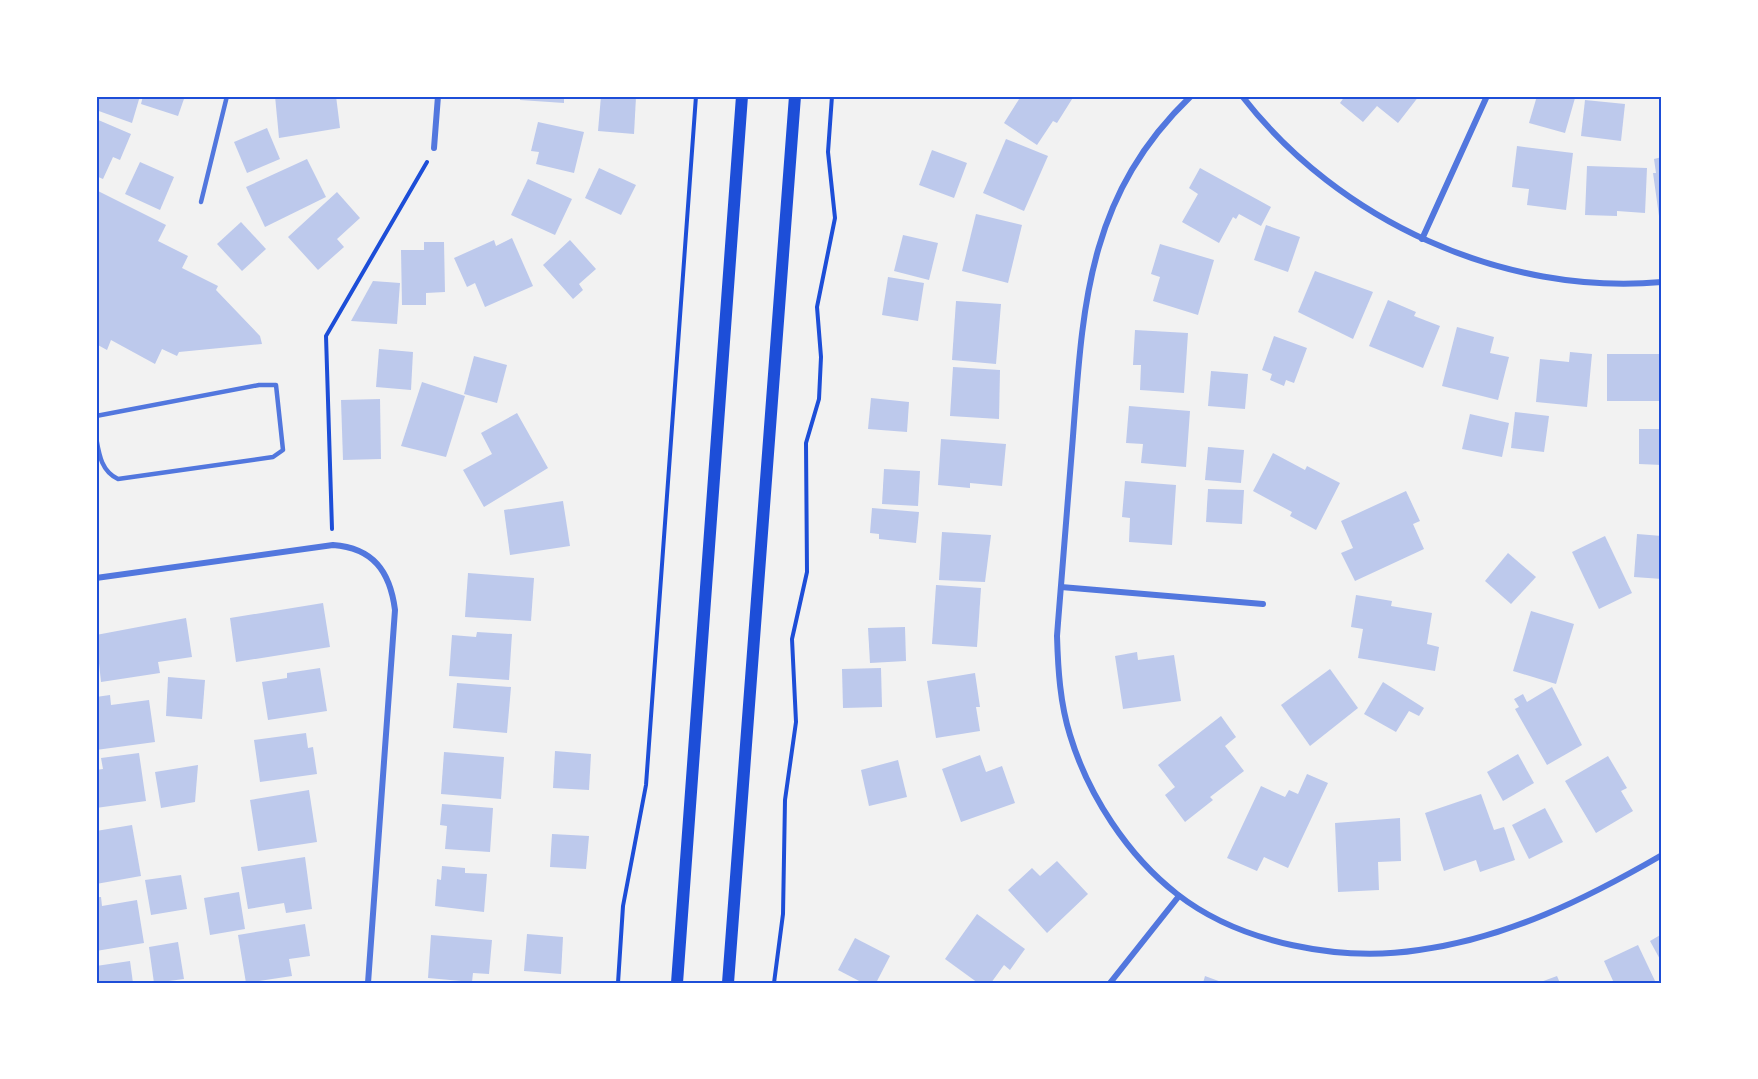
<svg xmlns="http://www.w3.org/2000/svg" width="1758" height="1079" viewBox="0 0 1758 1079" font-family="Figtree,sans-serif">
  <rect width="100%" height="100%" fill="#f2f2f2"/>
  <g fill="#bdc9ec">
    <path d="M96 96H140L132 123 96 110Z"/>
    <path d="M143 96H185L178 116 141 104Z"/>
    <path d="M275 96H336L340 128 279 138Z"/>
    <path d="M520 96H564V103L520 100Z"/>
    <path d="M601 96 636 97 634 134 598 131Z"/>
    <path d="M1021 96H1074L1057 123 1053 121 1037 145 1004 123Z"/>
    <path d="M1345 96H1419L1398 123 1377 106 1363 122 1340 103Z"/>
    <path d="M1537 96 1575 98 1565 133 1529 123Z"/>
    <path d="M1585 100 1625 104 1621 141 1581 136Z"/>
    <path d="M96 119 131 134 120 160 113 157 103 179 96 176Z"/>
    <path d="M538 122 584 132 574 173 536 164 539 152 531 151Z"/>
    <path d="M267 128 280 159 247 173 234 142Z"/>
    <path d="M1006 139 1048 156 1024 211 983 193Z"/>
    <path d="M1517 146 1573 153 1566 210 1527 205 1529 189 1512 187Z"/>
    <path d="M932 150 967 163 954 198 919 185Z"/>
    <path d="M1662 157V215L1659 216 1653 173H1656L1654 159Z"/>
    <path d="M307 159 326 197 265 227 246 187Z"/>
    <path d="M140 162 174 177 160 210 125 194Z"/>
    <path d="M1587 166 1647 168 1645 213 1617 211V216L1585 215Z"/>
    <path d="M599 168 636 185 621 215 585 198Z"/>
    <path d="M1200 168 1271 207 1261 226 1239 214 1236 219 1233 217 1219 243 1182 222 1198 194 1189 188Z"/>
    <path d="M528 179 572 199 555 235 511 215Z"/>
    <path d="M96 190 166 225 158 241 188 256 182 268 218 286 216 290 260 336 262 344 179 352 177 356 162 349 155 364 111 340 107 350 96 344Z"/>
    <path d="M337 192 360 218 337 239 344 247 318 270 288 237Z"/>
    <path d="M976 214 1022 225 1008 283 962 271Z"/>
    <path d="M241 222 266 249 242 271 217 244Z"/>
    <path d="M1266 225 1300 237 1288 272 1254 260Z"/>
    <path d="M903 235 938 243 929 280 894 271Z"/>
    <path d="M512 238 533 286 485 307 475 283 467 287 454 258 494 240 496 246Z"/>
    <path d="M570 240 596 269 579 284 583 290 573 299 543 265Z"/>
    <path d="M424 242H444L445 292 426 293V305H402L401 250H424Z"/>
    <path d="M1160 244 1214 260 1198 315 1153 301 1160 277 1151 274Z"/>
    <path d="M1315 271 1373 292 1353 339 1298 312Z"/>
    <path d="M888 277 924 283 918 321 882 315Z"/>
    <path d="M373 281 400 283 397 324 351 321Z"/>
    <path d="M1388 300 1416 312 1414 316 1440 326 1423 368 1369 346Z"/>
    <path d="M956 301 1001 304 996 364 952 360Z"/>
    <path d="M1457 327 1494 337 1490 353 1509 357 1498 400 1442 386Z"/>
    <path d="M1135 330 1188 333 1184 393 1140 390 1141 365H1133Z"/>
    <path d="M1274 336 1307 348 1294 383 1286 380 1284 386 1270 380 1272 374 1262 370Z"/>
    <path d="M379 349 413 352 411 390 376 387Z"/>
    <path d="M1570 352 1592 354 1587 407 1536 402 1540 359 1569 362Z"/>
    <rect x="1607" y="354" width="53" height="47"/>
    <path d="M474 356 507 365 497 403 464 394Z"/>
    <path d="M953 367 1000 370 999 419 950 416Z"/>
    <path d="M1211 371 1248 374 1245 409 1208 406Z"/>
    <path d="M422 382 465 396 446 457 401 446Z"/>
    <path d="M871 398 909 402 907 432 868 429Z"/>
    <path d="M380 399 381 459 343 460 341 400Z"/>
    <path d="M1129 406 1190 411 1186 467 1141 463 1143 444 1126 443Z"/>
    <path d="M1515 412 1549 416 1544 452 1511 448Z"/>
    <path d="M517 413 548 468 484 507 463 470 492 454 481 433Z"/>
    <path d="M1470 414 1509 423 1502 457 1462 449Z"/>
    <path d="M1639 429H1662V465L1639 464Z"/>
    <path d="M941 439 1006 444 1002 486 970 483V488L938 485Z"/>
    <path d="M1208 447 1244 450 1241 483 1205 480Z"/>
    <path d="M1273 453 1305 470 1307 466 1340 483 1316 530 1290 516 1292 512 1253 491Z"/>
    <path d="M884 469 920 471 918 506 882 504Z"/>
    <path d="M1125 481 1176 485 1172 545 1129 542 1130 518 1122 517Z"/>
    <path d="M1208 489 1244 490 1242 524 1206 522Z"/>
    <path d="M1406 491 1420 521 1413 524 1424 549 1355 581 1341 553 1353 548 1341 521Z"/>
    <path d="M563 501 570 546 510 555 504 510Z"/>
    <path d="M872 508 919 512 916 543 879 539V534L870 533Z"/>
    <path d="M942 532 991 535 985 582 939 580Z"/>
    <path d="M1637 534 1662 536V579L1634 577Z"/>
    <path d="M1605 536 1632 593 1599 609 1572 552Z"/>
    <path d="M1508 553 1536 577 1511 604 1485 581Z"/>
    <path d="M468 573 534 578 531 621 465 617Z"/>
    <path d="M936 585 981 588 977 647 932 644Z"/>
    <path d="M1356 595 1392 601 1391 606 1432 613 1427 644 1439 647 1435 671 1358 658 1363 629 1351 627Z"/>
    <path d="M323 603 330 647 236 662 230 618Z"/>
    <path d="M1531 611 1574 624 1556 684 1513 671Z"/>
    <path d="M186 618 192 657 158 662 160 673 101 682 96 635Z"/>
    <path d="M905 627 906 661 870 663 868 628Z"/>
    <path d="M477 632 512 634 509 680 449 676 452 635 476 637Z"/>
    <path d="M1137 652 1138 660 1174 655 1181 701 1123 709 1115 656Z"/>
    <path d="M320 668 327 711 268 720 262 682 287 678V673Z"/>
    <path d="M881 668 882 707 843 708 842 669Z"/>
    <path d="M1330 669 1358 708 1310 746 1281 705Z"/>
    <path d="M975 673 980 707H976L980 731 936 738 927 681Z"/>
    <path d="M168 677 205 680 202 719 166 716Z"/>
    <path d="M1383 682 1424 708 1419 716 1409 711 1396 732 1364 714Z"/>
    <path d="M457 683 511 687 507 733 453 728Z"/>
    <path d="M1552 687 1582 745 1547 765 1515 709 1519 707 1514 699 1523 694 1527 702Z"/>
    <path d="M110 695 111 705 149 700 155 742 96 750V697Z"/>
    <path d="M1221 716 1236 737 1225 746 1244 771 1210 797 1213 800 1185 822 1165 795 1175 787 1158 765Z"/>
    <path d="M306 733 308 748 313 747 317 774 260 782 254 740Z"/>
    <path d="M555 751 591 754 589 790 553 788Z"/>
    <path d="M444 752 504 757 501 799 441 794Z"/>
    <path d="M139 753 146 801 96 808V770L103 769 101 758Z"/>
    <path d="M1518 754 1534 783 1503 801 1487 772Z"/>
    <path d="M980 755 986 772 1002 766 1015 803 961 822 942 769Z"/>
    <path d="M1608 756 1627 788 1621 791 1633 811 1596 833 1565 781Z"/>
    <path d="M898 760 907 797 869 806 861 770Z"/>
    <path d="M198 765 195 802 161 808 155 772Z"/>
    <path d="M1307 774 1328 783 1288 868 1264 857 1257 871 1227 858 1261 786 1285 797 1289 790 1298 794Z"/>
    <path d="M309 790 317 842 258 851 250 800Z"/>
    <path d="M1481 794 1494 830 1504 827 1515 860 1480 872 1476 860 1444 871 1425 813Z"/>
    <path d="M442 804 493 808 490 852 445 849 447 826 440 825Z"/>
    <path d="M1545 808 1563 842 1529 859 1512 825Z"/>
    <path d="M1400 818 1401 861 1378 862 1379 890 1338 892 1335 823Z"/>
    <path d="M132 825 141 876 96 884V831Z"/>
    <path d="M552 834 589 836 586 869 550 867Z"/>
    <path d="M305 857 312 909 286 913 284 903 248 909 241 867Z"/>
    <path d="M1057 861 1088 894 1047 933 1008 890 1032 868 1040 876Z"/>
    <path d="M442 866 465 868V873L487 874 484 912 435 906 437 879 441 880Z"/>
    <path d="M181 875 187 909 151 915 145 880Z"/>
    <path d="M239 892 245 929 210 935 204 898Z"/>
    <path d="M96 897H101L102 906 137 900 144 943 96 951Z"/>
    <path d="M977 914 1025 949 1010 970 1004 965 991 983H978L945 959Z"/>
    <path d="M305 924 310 956 289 959 292 976 246 983 238 935Z"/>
    <path d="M527 934 563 937 561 974 524 971Z"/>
    <path d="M1662 934V963L1650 941Z"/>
    <path d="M431 935 492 940 489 974 473 973 472 982 428 978Z"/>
    <path d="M855 938 890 956 876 983H863L838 970Z"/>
    <path d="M178 942 184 979 154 983 149 947Z"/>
    <path d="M1638 945 1656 983H1614L1604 961Z"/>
    <path d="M130 961 133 983H96V966Z"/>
    <path d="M1205 976 1224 983H1203Z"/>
    <path d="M1557 976 1560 983H1538Z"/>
  </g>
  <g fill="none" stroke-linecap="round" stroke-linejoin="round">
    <g stroke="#1d4ed8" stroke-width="4">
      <path d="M332 529 326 336 427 162"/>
      <path d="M618 983 623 906 646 785 696 96"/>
      <path d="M774 983 783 914 785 800 796 722 792 639 807 572 806 443 819 399 821 357 817 307 835 218 828 152 832 96"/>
    </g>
    <g stroke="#5277de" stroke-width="4.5">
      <path d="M201 202 227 96"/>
      <path d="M96 416 259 385H276L283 450 273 457 118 479C101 471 99 454 96 437"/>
    </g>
    <g stroke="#5277de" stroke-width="6">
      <path d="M1191 96C1088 195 1083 303 1073 436 1068 502 1062 569 1057 636 1058 669 1060 703 1070 735 1088 795 1128 856 1177 894 1241 944 1341 962 1419 950 1507 938 1586 899 1662 855"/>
      <path d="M1242 96C1339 221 1503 296 1662 282"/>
      <path d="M434 148 438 96"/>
      <path d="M1422 239 1487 96"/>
      <path d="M96 578 333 545C373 548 390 571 395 610L368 983"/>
      <path d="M1061 587 1263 604"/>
      <path d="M1110 983 1179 896"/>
    </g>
    <g stroke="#1d4ed8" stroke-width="12">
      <path d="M677 983 742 96"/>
      <path d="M728 983 795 96"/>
    </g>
  </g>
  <rect width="1758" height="1079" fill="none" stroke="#ffffff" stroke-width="195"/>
  <rect x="98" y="98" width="1562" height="884" fill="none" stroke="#1d4ed8" stroke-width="2"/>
</svg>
